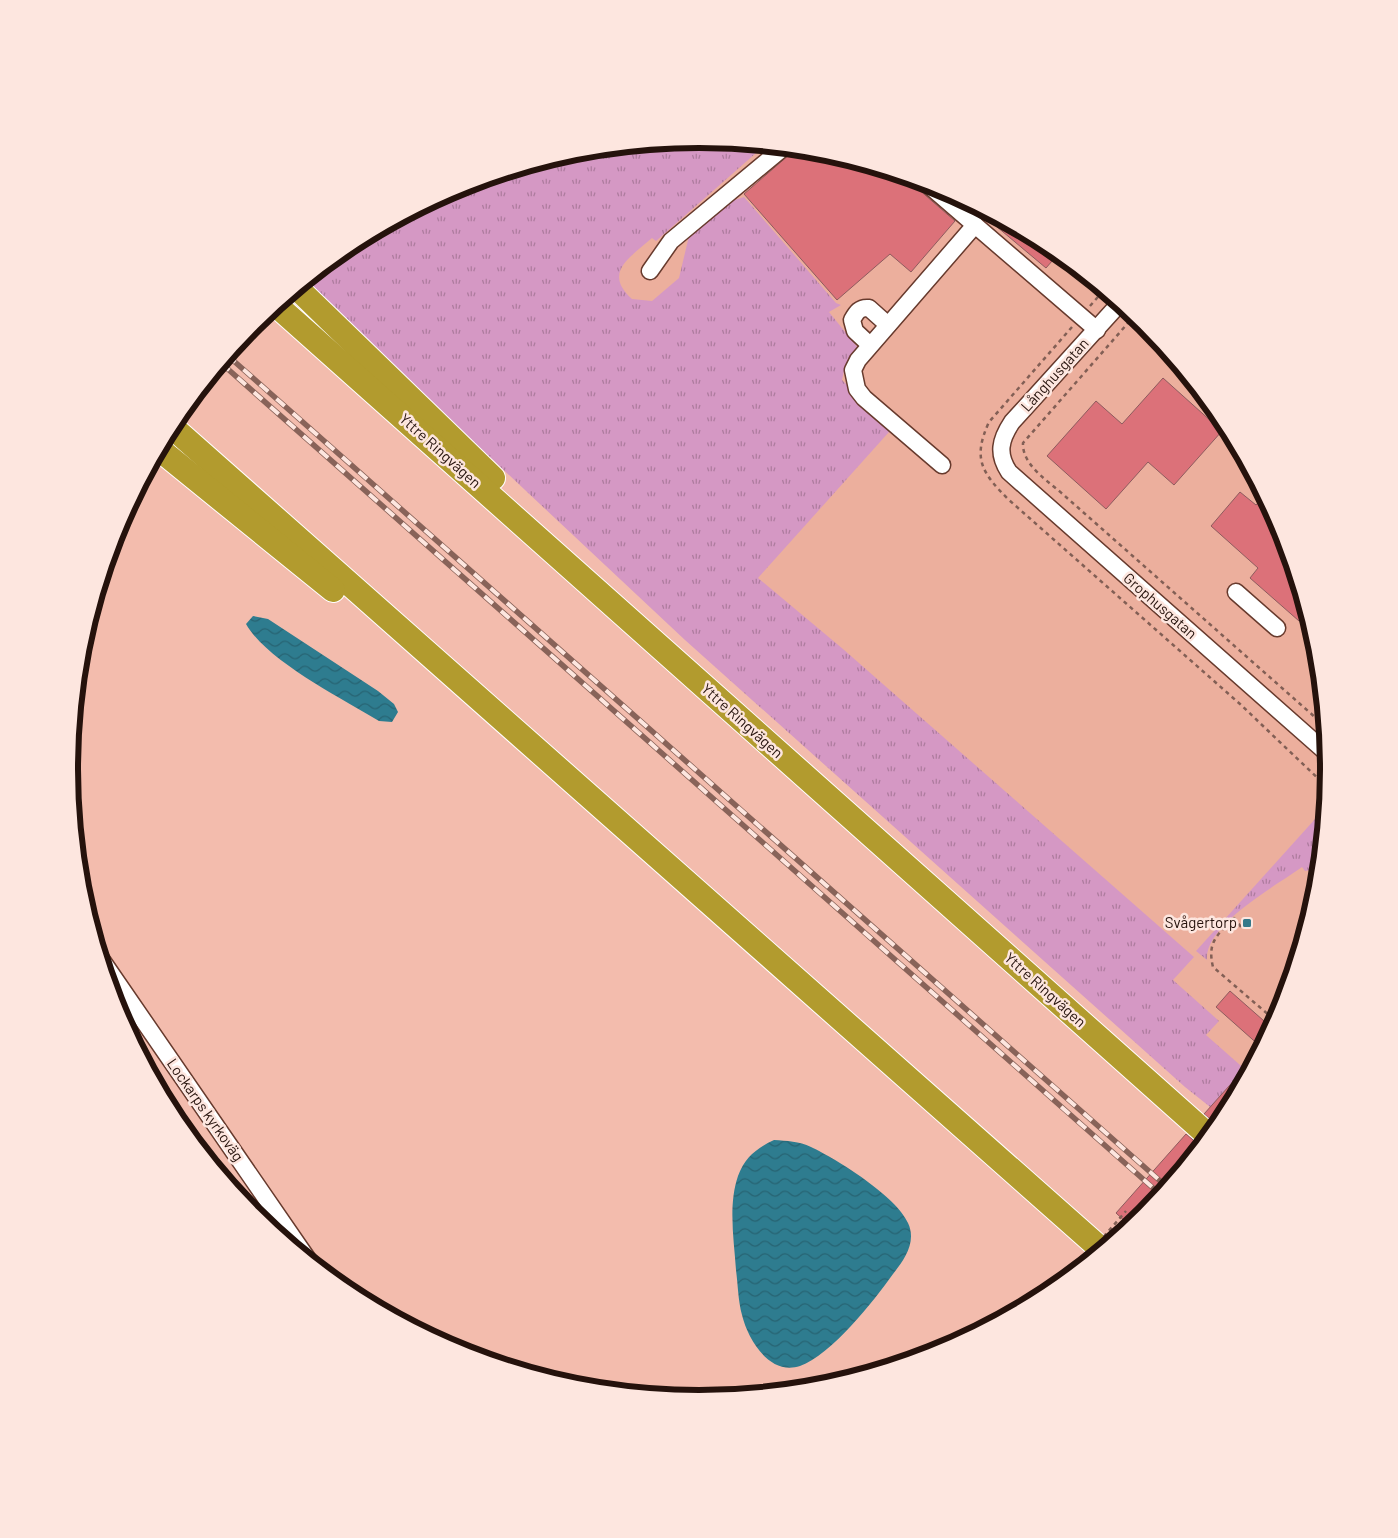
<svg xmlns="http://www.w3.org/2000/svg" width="1398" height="1538" viewBox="0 0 1398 1538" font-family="Barlow,sans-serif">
  <defs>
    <pattern id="grass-tufts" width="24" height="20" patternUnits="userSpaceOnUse" patternTransform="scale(1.25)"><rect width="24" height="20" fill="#d598c4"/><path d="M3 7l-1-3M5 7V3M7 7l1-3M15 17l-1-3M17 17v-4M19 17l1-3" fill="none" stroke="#ad7b9e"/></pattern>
    <pattern id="water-waves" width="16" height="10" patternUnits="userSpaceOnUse" patternTransform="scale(1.25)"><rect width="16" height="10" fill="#2e7c8f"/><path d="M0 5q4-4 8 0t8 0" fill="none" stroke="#276473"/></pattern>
  </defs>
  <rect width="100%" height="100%" fill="#f3bcad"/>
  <path fill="#ecaf9d" d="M699 139 822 151 940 187 1049 245 1145 324 1223 419 1281 528 1317 646 1329 769 1317 892 1281 1010 1235 1097 398 219 458 187 496 178 576 151Z"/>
  <g fill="url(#grass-tufts)">
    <path d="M699 139 765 145 656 241 652 238C631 257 602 272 632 299L652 301 679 278 689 236 725 203 744 197 836 303 841 305 829 312 859 349 845 366 842 380 889 427V432L758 578 843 649 1194 957 1173 980 1219 1021 1206 1035 1248 1072 1224 1118 1185 1087 685 640 303 282 352 243 458 187 576 151Z"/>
    <path d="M1325 808 1322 846 1319 849 1321 852 1320 866 1315 869 1305 871 1302 867C1276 886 1204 925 1207 960L1196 951Z"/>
  </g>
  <g fill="url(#water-waves)">
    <path d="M253 616 268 619 378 691 394 704 398 712 392 722 379 721C341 698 267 661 246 624Z"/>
    <path d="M774 1140C787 1141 799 1141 811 1147 837 1159 897 1197 908 1223 917 1242 904 1260 893 1274 874 1301 831 1355 800 1366 770 1376 748 1340 742 1315 738 1300 738 1285 736 1270 734 1240 728 1205 738 1176 745 1157 757 1148 774 1140Z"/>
  </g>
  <g fill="#dc7179" stroke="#8e5b5e">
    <path d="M797 148 822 151 902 175 955 221 911 272 890 254 837 300 744 194Z"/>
    <path d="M987 212 1049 245 1059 253 1046 268 984 216Z"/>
    <path d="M1163 378 1222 431 1174 485 1148 462 1106 509 1047 456 1096 401 1122 424Z"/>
    <path d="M1240 492 1256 505 1264 496 1281 528 1307 612 1299 621 1250 578 1258 568 1211 526Z"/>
    <path d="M1230 991 1272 1028 1261 1047 1216 1007Z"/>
    <path d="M1246 1067 1249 1070 1225 1116 1217 1125 1204 1114Z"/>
    <path d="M1186 1134 1199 1145 1129 1225 1116 1213Z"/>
  </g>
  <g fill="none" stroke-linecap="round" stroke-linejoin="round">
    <g stroke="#673a2d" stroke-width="19">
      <g id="minor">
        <path d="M925 182 1097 330"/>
        <path d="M650 271 671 241 784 147"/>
        <path d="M1120 303 1012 422C1000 440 997 454 1009 472L1328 754"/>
        <path d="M870 345 855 331 852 320C856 313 859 307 869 308L888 325"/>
        <path d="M942 465 864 398 857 389 853 370 858 360 975 225"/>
        <path d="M1236 592 1277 628"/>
        <path d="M101 959 309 1261"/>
      </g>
    </g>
    <g stroke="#fff" stroke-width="26">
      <g id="highway">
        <path d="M297 288 493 478"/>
        <path d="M276 305 1209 1136"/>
        <path d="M171 426 1102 1250"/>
        <path d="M159 449 333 590"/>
      </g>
    </g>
    <g stroke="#825f55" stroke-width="2.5" stroke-dasharray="4 4" stroke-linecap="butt">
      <path d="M1090 306 1104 290"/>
      <path d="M1135 315 1023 443C1022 466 1050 482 1066 497L1325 726"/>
      <path d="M1072 327 989 422C972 459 982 473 1009 500L1240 704 1327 787"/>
      <path d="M1241 927 1234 918C1217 935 1207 942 1213 967L1270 1016"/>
      <path d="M1275 1021 1270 1016 1286 993"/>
    </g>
    <use href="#minor" stroke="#fff" stroke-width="16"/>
    <use href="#highway" stroke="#b29b2e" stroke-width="24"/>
    <g stroke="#886359" stroke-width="5.5">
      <g id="rail">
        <path d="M227 355 1167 1187"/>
        <path d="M221 363 1161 1195"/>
      </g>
    </g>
    <use href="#rail" stroke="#fde6df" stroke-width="4" stroke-dasharray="11" stroke-linecap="butt"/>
    <path stroke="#825f55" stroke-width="2.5" stroke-dasharray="4 4" stroke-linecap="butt" d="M1067 1279 1126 1211"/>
  </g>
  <rect fill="#357889" stroke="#fde6df" stroke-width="2" x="1242" y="918" width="10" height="10" rx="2.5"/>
  <g text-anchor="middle" stroke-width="5" stroke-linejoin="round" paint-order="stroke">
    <g font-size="15" fill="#25120c" stroke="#fde6df">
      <text transform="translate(1055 375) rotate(-48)" y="5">Långhusgatan</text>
      <text transform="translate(440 451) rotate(42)" y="5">Yttre Ringvägen</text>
      <text transform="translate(1160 606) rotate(41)" y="5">Grophusgatan</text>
      <text transform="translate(742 721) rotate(42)" y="5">Yttre Ringvägen</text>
      <text transform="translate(1045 990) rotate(42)" y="5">Yttre Ringvägen</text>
      <text transform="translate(205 1110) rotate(55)" y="5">Lockarps kyrkoväg</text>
    </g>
    <g font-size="15" fill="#25120c" stroke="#fde6df" text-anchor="end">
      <text x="1237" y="928">Svågertorp</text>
    </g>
  </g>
  <path d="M0 0H1398V1538H0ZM78 769a621 621 0 1 1 1242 0a621 621 0 1 1-1242 0Z" fill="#fde6df" fill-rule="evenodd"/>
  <path fill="none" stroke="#25120c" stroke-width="6" d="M78 769a621 621 0 1 1 1242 0a621 621 0 1 1-1242 0Z"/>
</svg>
